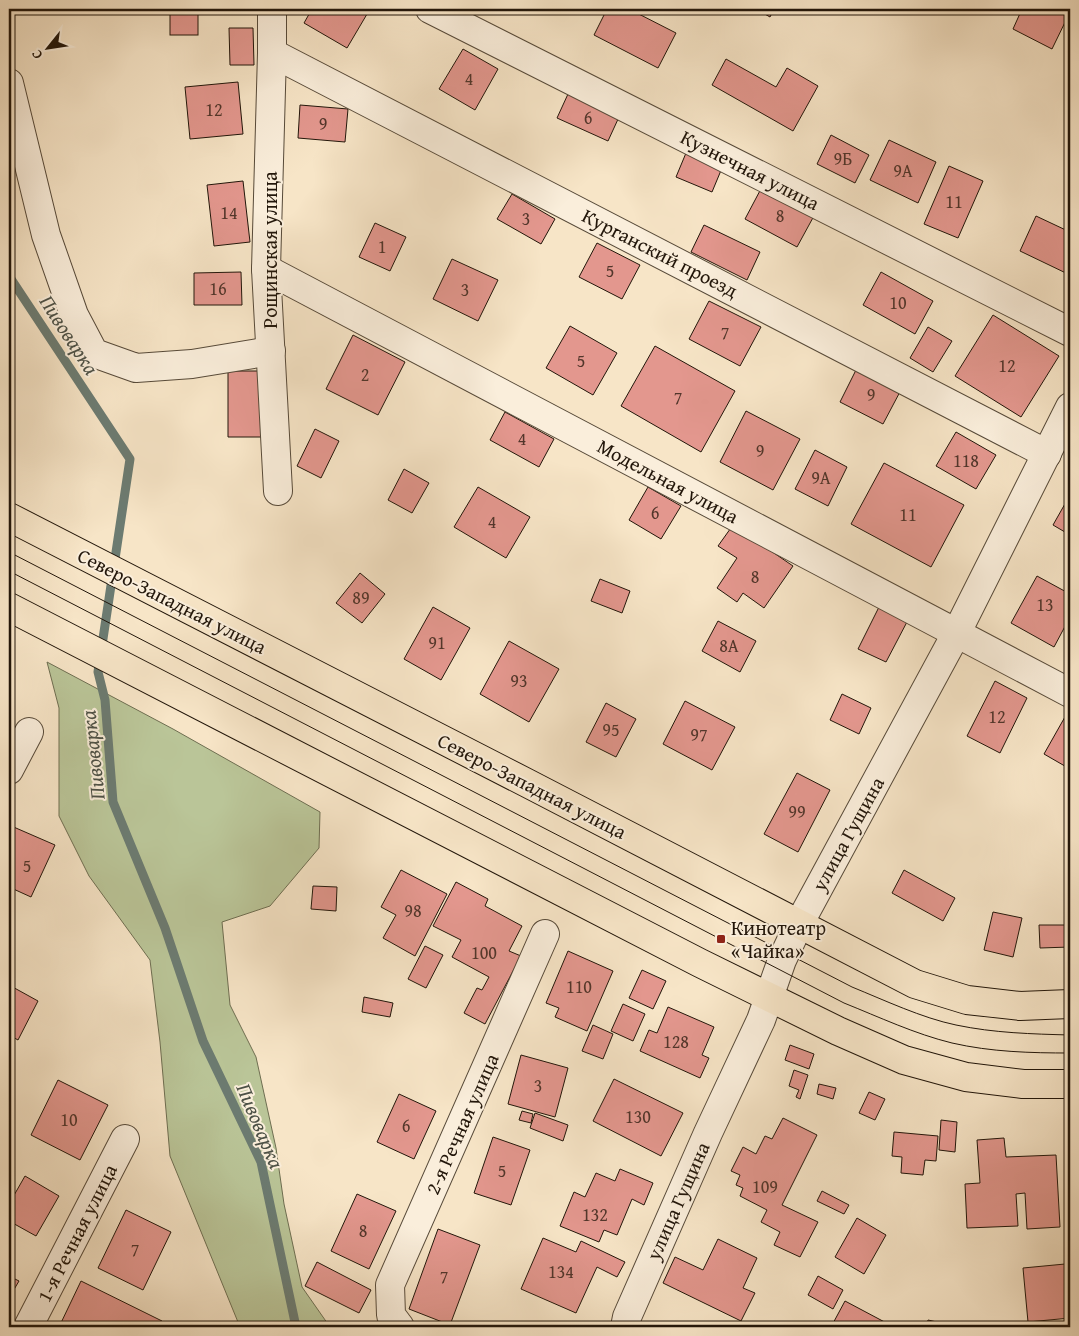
<svg xmlns="http://www.w3.org/2000/svg" width="1079" height="1336" viewBox="0 0 1079 1336" font-family="'Gentium Book Plus',serif">
  <rect width="100%" height="100%" fill="#f7e5c7"/>
  <filter id="stains"><feTurbulence type="fractalNoise" baseFrequency=".004" numOctaves="4"/><feColorMatrix values="0 0 0 0 .2 0 0 0 0 .09 0 0 0 0 .02 0 0 0 .5 -.17"/></filter>
  <radialGradient id="worn" r=".72"><stop offset=".6" stop-color="#630" stop-opacity="0"/><stop offset="1" stop-color="#630" stop-opacity=".3"/></radialGradient>
  <path fill="#bac598" stroke="#6e6e51" d="M47 662 173 729 320 812 319 848 270 906 222 922 230 1005 256 1057 276 1148 284 1204 302 1287 330 1327H240L170 1156 160 1042 150 960 89 876 59 816V708Z"/>
  <g fill="none" stroke-linecap="round" stroke-linejoin="round">
    <path stroke="#6c7b71" stroke-width="9" d="M9 276 130 459 98 672 105 700 113 802 165 928 203 1041 261 1162 296 1327"/>
  </g>
  <g fill="#e3978e" stroke="#22160a">
    <path d="M312 9H370L347 48 304 23Z"/>
    <path d="M607 9H629L676 33 658 68 594 35Z"/>
    <path d="M756 9H774L770 17Z"/>
    <path d="M1022 9H1070V12L1052 49 1013 29Z"/>
    <rect x="170" y="10" width="28" height="25"/>
    <path d="M229 28H253L254 65H230Z"/>
    <path d="M463 49 498 69 475 110 439 89Z"/>
    <path d="M726 59 776 87 787 68 818 86 793 131 712 85Z"/>
    <path d="M238 82 243 134 190 139 185 87Z"/>
    <path d="M568 94 619 117 608 141 557 118Z"/>
    <path d="M300 105 348 109 345 142 298 138Z"/>
    <path d="M831 135 869 155 855 183 817 164Z"/>
    <path d="M889 140 936 162 918 203 870 180Z"/>
    <path d="M686 153 722 168 712 192 676 177Z"/>
    <path d="M949 166 983 181 958 238 924 224Z"/>
    <path d="M243 181 250 242 214 246 207 185Z"/>
    <path d="M763 185 815 214 797 247 745 219Z"/>
    <path d="M512 194 555 219 541 244 497 219Z"/>
    <path d="M1036 216 1070 232V275L1020 251Z"/>
    <path d="M375 223 406 237 390 271 359 257Z"/>
    <path d="M704 225 760 252 747 280 691 252Z"/>
    <path d="M597 243 640 265 622 299 579 277Z"/>
    <path d="M452 259 498 280 478 321 433 299Z"/>
    <path d="M241 272 242 305H194V273Z"/>
    <path d="M881 272 933 301 915 334 863 305Z"/>
    <path d="M709 301 761 327 740 366 689 339Z"/>
    <path d="M993 315 1059 356 1021 417 955 376Z"/>
    <path d="M570 326 617 353 593 395 546 368Z"/>
    <path d="M928 327 952 341 933 372 910 358Z"/>
    <path d="M353 335 405 362 378 415 326 389Z"/>
    <path d="M655 346 735 391 701 452 621 406Z"/>
    <path d="M858 366 902 388 883 424 840 402Z"/>
    <path d="M228 371H261L262 437H228Z"/>
    <path d="M746 411 800 439 773 490 720 462Z"/>
    <path d="M505 412 554 439 539 467 490 440Z"/>
    <path d="M315 429 339 441 321 478 297 466Z"/>
    <path d="M956 432 996 455 976 489 936 466Z"/>
    <path d="M815 450 847 467 828 506 795 489Z"/>
    <path d="M884 463 964 505 931 567 851 524Z"/>
    <path d="M404 469 429 483 412 513 388 500Z"/>
    <path d="M478 487 530 517 506 558 454 527Z"/>
    <path d="M648 487 681 506 661 539 629 520Z"/>
    <path d="M1070 495V535L1053 525Z"/>
    <path d="M733 525 793 566 764 608 743 593 737 602 717 588 737 558 718 546Z"/>
    <path d="M360 573 385 594 362 623 336 603Z"/>
    <path d="M1037 576 1070 594V617L1054 647 1011 623Z"/>
    <path d="M600 579 630 591 622 613 591 601Z"/>
    <path d="M880 605 908 620 886 662 858 649Z"/>
    <path d="M433 607 470 628 441 680 404 659Z"/>
    <path d="M718 621 756 641 740 672 702 651Z"/>
    <path d="M509 641 559 669 529 722 480 694Z"/>
    <path d="M995 681 1027 698 1000 753 967 736Z"/>
    <path d="M842 694 871 708 859 734 830 720Z"/>
    <path d="M685 701 735 727 712 770 663 744Z"/>
    <path d="M606 703 636 719 616 757 586 742Z"/>
    <path d="M1070 708V769L1044 754Z"/>
    <path d="M797 773 830 790 798 852 764 834Z"/>
    <path d="M9 825 55 845 31 897 9 887Z"/>
    <path d="M401 870 447 894 415 956 383 938 396 915 381 907Z"/>
    <path d="M904 870 955 898 943 921 892 893Z"/>
    <path d="M456 882 488 899 485 906 522 926 509 951 521 956 485 1024 464 1013 477 988 482 990 489 977 452 957 461 940 433 926Z"/>
    <path d="M313 886 337 887 336 911 311 909Z"/>
    <path d="M993 912 1022 918 1013 957 984 950Z"/>
    <path d="M1039 925H1070V947L1040 948Z"/>
    <path d="M425 946 443 955 426 988 408 979Z"/>
    <path d="M568 951 613 971 587 1031 555 1017 559 1008 546 1003Z"/>
    <path d="M642 970 666 981 653 1009 629 998Z"/>
    <path d="M9 985 38 1001 18 1040 9 1035Z"/>
    <path d="M364 997 393 1003 390 1017 362 1012Z"/>
    <path d="M623 1004 645 1014 633 1041 611 1031Z"/>
    <path d="M668 1007 714 1027 702 1055 709 1058 700 1078 640 1051 649 1030 657 1033Z"/>
    <path d="M593 1025 613 1034 603 1059 582 1051Z"/>
    <path d="M790 1045 814 1054 809 1069 785 1060Z"/>
    <path d="M521 1055 568 1068 555 1117 508 1104Z"/>
    <path d="M794 1070 808 1075 800 1099 796 1097 799 1090 789 1086Z"/>
    <path d="M614 1079 683 1113 661 1156 593 1121Z"/>
    <path d="M58 1080 108 1105 80 1160 31 1135Z"/>
    <path d="M819 1084 836 1088 833 1099 817 1094Z"/>
    <path d="M869 1092 885 1099 875 1120 859 1113Z"/>
    <path d="M399 1094 436 1111 414 1159 377 1142Z"/>
    <path d="M522 1111 533 1114 531 1123 519 1120Z"/>
    <path d="M535 1113 568 1125 563 1141 530 1128Z"/>
    <path d="M783 1118 817 1135 782 1205 818 1222 800 1257 774 1245 780 1232 761 1222 767 1210 740 1196 743 1188 736 1185 740 1175 731 1171 743 1147 756 1154 765 1136 772 1139Z"/>
    <path d="M941 1120 957 1122 955 1152 939 1150Z"/>
    <path d="M894 1132 938 1136 936 1161 925 1160 923 1175 901 1173 902 1157 892 1156Z"/>
    <path d="M493 1137 530 1150 511 1205 474 1193Z"/>
    <path d="M1004 1138 1006 1157 1056 1155 1060 1227 1027 1229 1025 1193 1016 1194 1018 1226 967 1228 965 1184 980 1183 977 1140Z"/>
    <path d="M620 1169 653 1183 644 1205 632 1199 617 1235 604 1230 599 1242 560 1226 574 1192 585 1197 596 1173 615 1181Z"/>
    <path d="M25 1176 59 1196 36 1236 9 1221V1204Z"/>
    <path d="M822 1191 849 1205 844 1214 817 1201Z"/>
    <path d="M357 1194 396 1211 369 1269 331 1251Z"/>
    <path d="M126 1210 171 1232 143 1290 98 1268Z"/>
    <path d="M857 1218 886 1235 864 1274 835 1257Z"/>
    <path d="M438 1229 480 1245 450 1325 409 1309Z"/>
    <path d="M543 1238 576 1252 581 1241 625 1262 617 1277 597 1267 576 1313 521 1289Z"/>
    <path d="M718 1239 757 1258 743 1288 755 1293 741 1321 663 1283 675 1257 703 1270Z"/>
    <path d="M317 1262 371 1290 359 1313 305 1286Z"/>
    <path d="M1065 1264 1070 1318 1028 1322 1023 1268Z"/>
    <path d="M9 1276 19 1281 9 1298Z"/>
    <path d="M818 1276 843 1290 833 1309 808 1295Z"/>
    <path d="M81 1281 162 1321 159 1327H59Z"/>
    <path d="M845 1301 894 1327H831Z"/>
    <path d="M928 1320 959 1327H926Z"/>
  </g>
  <g fill="none" stroke-linecap="round" stroke-linejoin="round">
    <g stroke="#574a39" stroke-width="30">
      <g id="minor">
        <path d="M272 9V53L266 269 278 491"/>
        <path d="M430 9 1070 332"/>
        <path d="M272 53 1047 454"/>
        <path d="M9 83 46 235 74 315 94 353 136 368 192 364 271 351"/>
        <path d="M266 269 1070 693"/>
        <path d="M9 770 29 732"/>
        <path d="M28 1327 125 1139"/>
        <path d="M400 1327 391 1315 390 1285 545 934"/>
        <path d="M625 1327 627 1317 708 1133 761 1020 782 960 799 924 956 634 1070 407"/>
      </g>
    </g>
    <g stroke="#22160a" stroke-width="30">
      <g id="major">
        <path d="M9 517 527 783 915 984 967 1000 1020 1006 1070 1004"/>
        <path d="M9 607 700 963 838 1031 904 1060 966 1077 1023 1084H1070"/>
      </g>
    </g>
    <use href="#minor" stroke="#faeedb" stroke-width="28"/>
    <use href="#major" stroke="#f7e5c7" stroke-width="28"/>
    <g stroke="#22160a" stroke-width="1">
      <path d="M9 552 852 987C884 1000 922 1018 956 1025 994 1033 1032 1034 1070 1035"/>
      <path d="M9 571 844 1003C879 1017 915 1034 952 1043 991 1052 1031 1053 1070 1053"/>
    </g>
  </g>
  <rect fill="#8f2418" stroke="#faeedb" stroke-width="2" x="716" y="934" width="10" height="10" rx="2.5"/>
  <g text-anchor="middle" stroke-width="4" stroke-linejoin="round" paint-order="stroke">
    <g font-size="18" fill="#52362b">
      <text x="469" y="85">4</text>
      <text x="214" y="116">12</text>
      <text x="588" y="124">6</text>
      <text x="323" y="130">9</text>
      <text x="843" y="165">9Б</text>
      <text x="903" y="177">9А</text>
      <text x="954" y="208">11</text>
      <text x="229" y="219">14</text>
      <text x="780" y="222">8</text>
      <text x="526" y="225">3</text>
      <text x="382" y="253">1</text>
      <text x="610" y="277">5</text>
      <text x="218" y="295">16</text>
      <text x="465" y="296">3</text>
      <text x="898" y="309">10</text>
      <text x="725" y="339">7</text>
      <text x="581" y="367">5</text>
      <text x="1007" y="372">12</text>
      <text x="365" y="381">2</text>
      <text x="871" y="401">9</text>
      <text x="678" y="404">7</text>
      <text x="522" y="445">4</text>
      <text x="760" y="457">9</text>
      <text x="966" y="467">118</text>
      <text x="821" y="484">9А</text>
      <text x="655" y="519">6</text>
      <text x="908" y="521">11</text>
      <text x="492" y="528">4</text>
      <text x="755" y="583">8</text>
      <text x="361" y="604">89</text>
      <text x="1045" y="611">13</text>
      <text x="437" y="649">91</text>
      <text x="729" y="652">8А</text>
      <text x="519" y="687">93</text>
      <text x="997" y="723">12</text>
      <text x="611" y="736">95</text>
      <text x="699" y="741">97</text>
      <text x="797" y="818">99</text>
      <text x="27" y="872">5</text>
      <text x="413" y="917">98</text>
      <text x="484" y="959">100</text>
      <text x="579" y="993">110</text>
      <text x="676" y="1048">128</text>
      <text x="538" y="1092">3</text>
      <text x="638" y="1123">130</text>
      <text x="69" y="1126">10</text>
      <text x="406" y="1132">6</text>
      <text x="502" y="1177">5</text>
      <text x="765" y="1193">109</text>
      <text x="595" y="1221">132</text>
      <text x="363" y="1237">8</text>
      <text x="135" y="1256">7</text>
      <text x="561" y="1278">134</text>
      <text x="444" y="1283">7</text>
    </g>
    <g font-size="20" fill="#22160a" stroke="#faeedb">
      <text transform="translate(750 170) rotate(27)" y="7">Кузнечная улица</text>
      <text transform="translate(270 250) rotate(-90)" y="7">Рощинская улица</text>
      <text transform="translate(660 253) rotate(27)" y="7">Курганский проезд</text>
      <text transform="translate(668 481) rotate(28)" y="7">Модельная улица</text>
      <text transform="translate(172 601) rotate(27)" y="7">Северо-Западная улица</text>
      <text transform="translate(532 786) rotate(27)" y="7">Северо-Западная улица</text>
      <text transform="translate(848 834) rotate(-61)" y="7">улица Гущина</text>
      <text transform="translate(462 1124) rotate(-66)" y="7">2-я Речная улица</text>
      <text transform="translate(678 1201) rotate(-66)" y="7">улица Гущина</text>
      <text transform="translate(77 1233) rotate(-63)" y="7">1-я Речная улица</text>
    </g>
    <g font-size="20" fill="#22160a" stroke="#faeedb" text-anchor="start">
      <text x="731" y="935">Кинотеатр<tspan x="731" dy="23">«Чайка»</tspan></text>
    </g>
    <g font-size="21" font-style="italic" fill="#4d5146" stroke="#faeedb">
      <text transform="translate(69 335) rotate(57)" y="7">Пивоварка</text>
      <text transform="translate(93 755) rotate(-96)" y="7">Пивоварка</text>
      <text transform="translate(260 1126) rotate(67)" y="7">Пивоварка</text>
    </g>
  </g>
  <rect width="1079" height="1336" fill="none" stroke="#f7e5c7" stroke-width="30"/>
  <rect x="10" y="10" width="1059" height="1316" fill="none" stroke="#22160a" stroke-width="2.5"/>
  <rect x="15" y="15" width="1049" height="1306" fill="none" stroke="#22160a"/>
  <g transform="translate(48 48) rotate(240)" stroke="#faeedb" stroke-width="4" paint-order="stroke">
  <path d="M0-4L9 19L0 12L-9 19Z" fill="#22160a"/>
  <text y="-8" font-size="14" font-weight="bold" text-anchor="middle" fill="#22160a">С</text>
  </g>
  <rect width="100%" height="100%" filter="url(#stains)"/>
  <rect width="100%" height="100%" fill="url(#worn)"/>
</svg>
